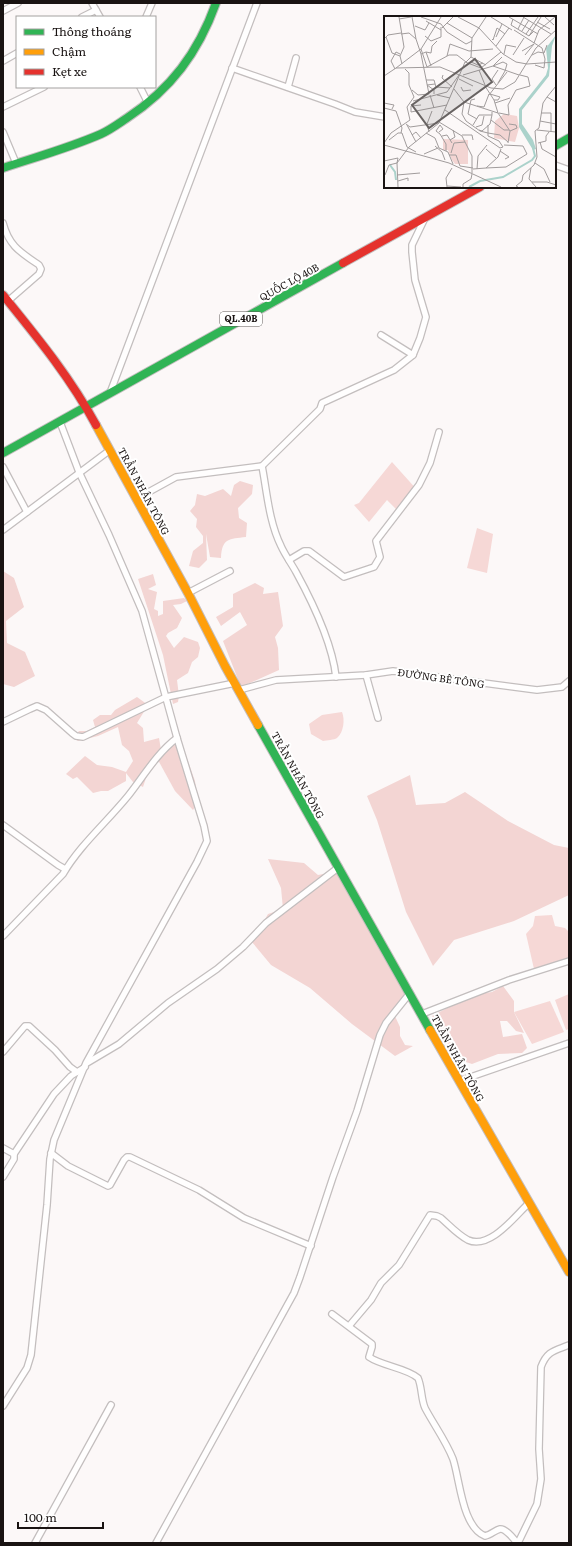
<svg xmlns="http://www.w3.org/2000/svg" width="572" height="1546" viewBox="0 0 572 1546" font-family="Literata,serif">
  <rect width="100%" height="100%" fill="#fcf8f8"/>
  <g fill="#f6d8d6">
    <path d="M392 462 418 491 399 512 387 500 369 522 354 505 359 503Z"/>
    <path d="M477 528 493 534 487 573 467 568Z"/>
    <path d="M342 712C345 719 344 732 337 738 334 740 327 740 323 741L311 734 309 724 322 715Z"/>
    <path d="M552 915 555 926 565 928 569 932V958L534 969 526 934 533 926 535 916Z"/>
    <path d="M569 994V1029L566 1030 555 1000Z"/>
    <path d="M550 1001 564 1032 532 1044 514 1012Z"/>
  </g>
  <g fill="#f3d5d3">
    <path d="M240 481 253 485 252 494 238 508 239 518 247 523 246 537C229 539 222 538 221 558L210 557 206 534 207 560 199 568 189 566 193 551 203 543V536L196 527 197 519 190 511 195 505 197 494 205 496 223 489 231 496 234 485Z"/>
    <path d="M3 571 14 578 24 607 6 621 7 643 25 652 35 676 14 687 3 684Z"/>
    <path d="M153 574 156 585 148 589 157 592 154 609 158 611V616L163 614V601L184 598 187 601 181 604 173 605 182 618 177 628 168 633 166 636 174 648 184 637 198 642 200 648 198 657 192 662 188 673 177 680 179 696 178 702 173 704 163 655 138 579Z"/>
    <path d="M255 583 264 588 263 594 278 592 283 626 275 637 278 648 279 670 241 687 223 641 247 625 240 612 221 626 216 617 233 607V594Z"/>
    <path d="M137 697 148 705 137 723 143 728 144 742 159 738 161 750 146 778 143 787 133 782 126 773V781L108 791H101L93 793 77 777 73 779 66 774 85 756 97 765 112 767 126 772 133 761 129 751 122 745 118 727 98 736 78 741 74 738 79 731H87L95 727 93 720 100 715H111L115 710Z"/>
    <path d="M179 736 195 781 198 803 193 810 175 791 158 760Z"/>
    <path d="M410 775 416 805 445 803 465 792 508 821 554 845 569 848V895L514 921 454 940 433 966 406 912 377 820 367 796Z"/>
    <path d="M268 859 304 863 318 875 328 873 334 869 372 931 402 989 410 999 393 1012 400 1027V1036L405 1045 413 1046 395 1056 352 1024 310 988 271 965 252 942 268 914 283 909 281 888Z"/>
    <path d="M503 986 514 1001V1012L524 1033 516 1031 507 1021H500L503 1037 522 1034 527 1048 522 1053 498 1054 472 1064 454 1058 445 1038 432 1016 472 995 492 992Z"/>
  </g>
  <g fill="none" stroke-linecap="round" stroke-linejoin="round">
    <g stroke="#c3bebe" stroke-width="8">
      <g id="street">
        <path d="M92 3 100 17"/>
        <path d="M3 11 18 3"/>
        <path d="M82 17 96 10"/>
        <path d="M146 17 152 3"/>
        <path d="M3 61 17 53"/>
        <path d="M232 68 335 104 355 112 385 117"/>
        <path d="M140 87 148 103"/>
        <path d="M288 87 296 58"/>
        <path d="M3 107 44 87"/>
        <path d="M3 132 16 163"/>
        <path d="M555 165 569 170"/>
        <path d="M3 223C9 246 20 252 39 265L41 269 39 274 8 301"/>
        <path d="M381 335 413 355"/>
        <path d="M110 393 257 3"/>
        <path d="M262 466C267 492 269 522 281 546 285 555 291 563 296 572 313 603 332 642 336 677"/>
        <path d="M3 467 27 512"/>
        <path d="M136 499 176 477 262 466 320 409 322 403 394 370 413 355 420 338 426 317 415 280 412 252V245L424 220"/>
        <path d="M3 530 110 450"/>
        <path d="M289 560 304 551H309L344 577 374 567 380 557 376 541 419 485 430 463 439 432"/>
        <path d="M188 593 230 571"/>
        <path d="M366 675 378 718"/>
        <path d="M239 690 276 680 366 675 393 671 537 690 562 687 569 681"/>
        <path d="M3 722 30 709 37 706 46 710 72 733 76 736 83 737 166 697 235 683"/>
        <path d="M3 825 58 865 65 869"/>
        <path d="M3 936 63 874C80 845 106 823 128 796 143 777 157 753 177 738"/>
        <path d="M422 1014 509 980 569 961"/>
        <path d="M3 1052 25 1026H29L55 1050 70 1067 77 1072"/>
        <path d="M87 1063 119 1044 168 1003 217 969 243 947 266 923 339 867"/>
        <path d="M459 1081 569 1043"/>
        <path d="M3 1148 14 1154V1159L3 1177"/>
        <path d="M51 1153 68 1166 108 1186 110 1185 124 1160 127 1157H130L199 1190 244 1218 311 1246"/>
        <path d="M14 1154 54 1094 71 1076 85 1067"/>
        <path d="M332 1314 372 1344V1347L369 1357C382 1366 407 1368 418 1378 422 1387 421 1399 425 1408 434 1425 446 1441 453 1459 460 1480 462 1527 485 1536 491 1535 495 1530 500 1529 505 1528 514 1539 517 1543"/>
        <path d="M349 1326 371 1300 381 1283 399 1265 430 1215 437 1216 441 1218C449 1225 458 1235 468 1240 490 1250 515 1216 529 1203"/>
        <path d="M3 1406 27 1368 31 1355 47 1205 50 1159 54 1140 86 1063 197 862 207 841 204 826 177 738 142 611 109 535 79 472 60 422"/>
        <path d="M35 1543 111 1405"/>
        <path d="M156 1543 294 1293 300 1277 333 1177 357 1111 380 1035 386 1023 410 993"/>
        <path d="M518 1543 537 1504 541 1479 539 1449 541 1367C547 1351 554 1351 569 1345"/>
      </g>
    </g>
    <g stroke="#c3bebe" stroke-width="10">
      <g id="fast">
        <path d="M555 146 569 138"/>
        <path d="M3 168C36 157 69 148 101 134 110 130 118 124 127 118 171 89 198 53 216 3"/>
        <path d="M3 453 343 263"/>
        <path d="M258 725 430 1030"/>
      </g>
    </g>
    <g stroke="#c3bebe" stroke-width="10">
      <g id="slow">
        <path d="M96 425 188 593 225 666 258 725"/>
        <path d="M430 1030 569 1272"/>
      </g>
    </g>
    <g stroke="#c3bebe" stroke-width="10">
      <g id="jam">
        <path d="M343 263 480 187"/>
        <path d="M3 295C37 337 70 377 96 425"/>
      </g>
    </g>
    <use href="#street" stroke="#fffefe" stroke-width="5.5"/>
    <use href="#fast" stroke="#30b455" stroke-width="8"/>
    <use href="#slow" stroke="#ff9f0a" stroke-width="8"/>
    <use href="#jam" stroke="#e5322d" stroke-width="8"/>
  </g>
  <g text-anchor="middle" stroke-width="4" stroke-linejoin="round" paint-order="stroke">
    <rect fill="#fff" stroke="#5e5a59" stroke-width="1" x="220" y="312" width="42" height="14" rx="3"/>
    <g font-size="9" font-weight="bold" fill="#191312">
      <text x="241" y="322">QL.40B</text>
    </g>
    <g font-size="10" fill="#191312" stroke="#fff">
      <text transform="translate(289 282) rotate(-29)" y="4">QUỐC LỘ 40B</text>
      <text transform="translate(144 491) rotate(62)" y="4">TRẦN NHÂN TÔNG</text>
      <text transform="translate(441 678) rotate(8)" y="4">ĐƯỜNG BÊ TÔNG</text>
      <text transform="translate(298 775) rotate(61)" y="4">TRẦN NHÂN TÔNG</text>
      <text transform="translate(458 1058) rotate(61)" y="4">TRẦN NHÂN TÔNG</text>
    </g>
  </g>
  <g transform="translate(384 16)">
    <rect width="172" height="172" fill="#fcf8f8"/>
    <path d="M120 98 133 100 135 112 131 126 110 122 111 105ZM59 123 84 124V148H71L68 144 64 134H59Z" fill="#f3d5d3"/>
    <path d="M172 19 168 30 165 60 138 94V108L149 124 152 133 149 134 135 111V93L162 59 164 52 162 32Z" fill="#abd2cb"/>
    <path fill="none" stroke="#abd2cb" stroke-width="2" d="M6 149 11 156 12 164M85 171 96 165 119 161 148 144 151 140 149 132"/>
    <path fill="none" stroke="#a19c9c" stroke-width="1" d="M15 1 20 31 16 40 18 48M28 1 32 23M37 1 57 8 63 16 82 28 88 25M74 1 95 12 119 38 132 46 143 48 172 46M107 1 128 14M125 1 154 18M139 1 167 18M161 1 170 9M15 3 27 1M129 3 127 9 145 20 150 15M42 5 57 14M153 6 166 13M63 7 88 22M31 10 41 14 45 7M58 12 69 1M134 13 140 1M130 14 158 32 161 43M138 15 145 4M17 18 25 17 32 23 37 38 42 36M142 18 154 1M41 20 47 25 57 21V11M145 20 157 1M2 21 8 37 16 40M112 21 118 8M0 23 4 19 17 17M108 23 109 24 113 12 121 18M150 27 155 14 171 1M112 30 125 12M37 33 43 51 65 39H73L82 46 87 41 88 22 102 1M138 35 150 28M120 38 122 29 132 31M129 39 140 22M141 39 150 28M148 39 154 36 160 37 163 29M63 40 66 28 85 35 109 33M87 41 102 49M87 46 94 49 99 47M151 49 160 52 161 43M47 50 42 36 47 37 48 30 53 25M109 50 135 59M109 50 119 46 123 48 121 55M12 52 37 33 57 1M11 53 7 45 12 36 16 38M95 54 101 69M59 59 58 62 68 71M79 59 109 50 118 41M0 60 12 52 56 51 107 72 119 73 131 66 152 32 172 14M75 63 89 70M42 64H50L52 71 66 72M114 67 121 55M112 69 108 63 114 54M101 70 110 84 114 97M172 70 163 81 172 86M77 71 79 75 87 74M70 73 80 86 114 97 126 115 124 127M28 74 34 79 45 78 37 38M50 78V74L43 69 51 68M106 78 116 81 114 84H110M46 79 50 92M53 79 66 82M105 79 123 56M91 83 87 84 84 98 93 103M29 85 63 76 75 59M0 87 10 89 8 93M111 87 126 82M37 89 27 90V96L63 89M93 90 100 91 105 78M0 92 12 95 18 112 17 117M61 94 116 132 119 131 115 125 104 120V117L96 115 82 105 78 98 80 86M115 97 125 99 124 89 132 74 146 70 144 61 136 59M157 97H167V116M107 104 120 114H125M156 105 172 108M55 106 78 120 88 140V157M22 108 26 111 55 107M125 108 132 109 133 112 126 115M23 109 32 126M89 109 95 99H108V96M104 109V117L116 119 124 126M92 111 98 109 100 100M95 114 98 115 106 108 108 99M153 114 172 116M45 116 43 108 48 95M55 116 59 113 56 109 52 115 56 118M42 117 51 122 55 132 64 136 69 148M56 118 62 128V135M28 119 32 116 37 122M78 119H88L89 124M58 120 63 119 68 127M5 124 14 117H18L23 131 32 136M66 124 71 121 69 114M156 126 158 133 172 141M0 127 7 117 26 104 23 91 30 81 25 69V57L21 53M154 127 162 125V120L165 116M0 129 65 147 117 171M51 130 58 136 61 144M102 133 112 142M116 135 125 141 121 143M67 137 70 127 81 126M40 138 54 132M65 139H72L76 150 89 152M0 145 14 142 13 147 5 149 1 159M151 147 160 153 166 166M102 152 122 151 143 138 139 130 120 129M147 152 145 163 152 171M89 153 102 152 114 141 117 133M93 153 94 140 103 129M13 159 36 157M14 165 24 162V165M148 166H163L172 169M63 170 77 171M14 171 13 147 25 131 55 107 81 46 97 52 117 36M63 171 62 162 68 152M79 171V168L87 163 88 158M134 171 132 170 138 165 139 159 150 149 153 141 151 115 155 112 159 87 163 81"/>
    <path fill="#686362" fill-opacity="0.15" stroke="#686362" stroke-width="2" d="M91 43 108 66 45 112 28 89Z"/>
    <rect width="172" height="172" fill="none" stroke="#191312" stroke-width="2"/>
  </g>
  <rect width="572" height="1546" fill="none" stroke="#191312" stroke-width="8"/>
  <rect x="16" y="16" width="140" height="72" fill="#ffffff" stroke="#a3a1a0"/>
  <rect x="24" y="29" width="20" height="6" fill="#30b455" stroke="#a3a1a0"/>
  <text x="52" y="36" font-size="12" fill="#191312">Thông thoáng</text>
  <rect x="24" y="49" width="20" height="6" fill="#ff9f0a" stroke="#a3a1a0"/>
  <text x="52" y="56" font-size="12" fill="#191312">Chậm</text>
  <rect x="24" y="69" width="20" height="6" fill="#e5322d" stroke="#a3a1a0"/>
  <text x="52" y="76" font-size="12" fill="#191312">Kẹt xe</text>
  <path d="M18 1522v6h85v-6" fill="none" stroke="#191312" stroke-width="2"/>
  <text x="24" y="1522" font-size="12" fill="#191312" stroke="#ffffff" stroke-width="3" paint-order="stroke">100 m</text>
</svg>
